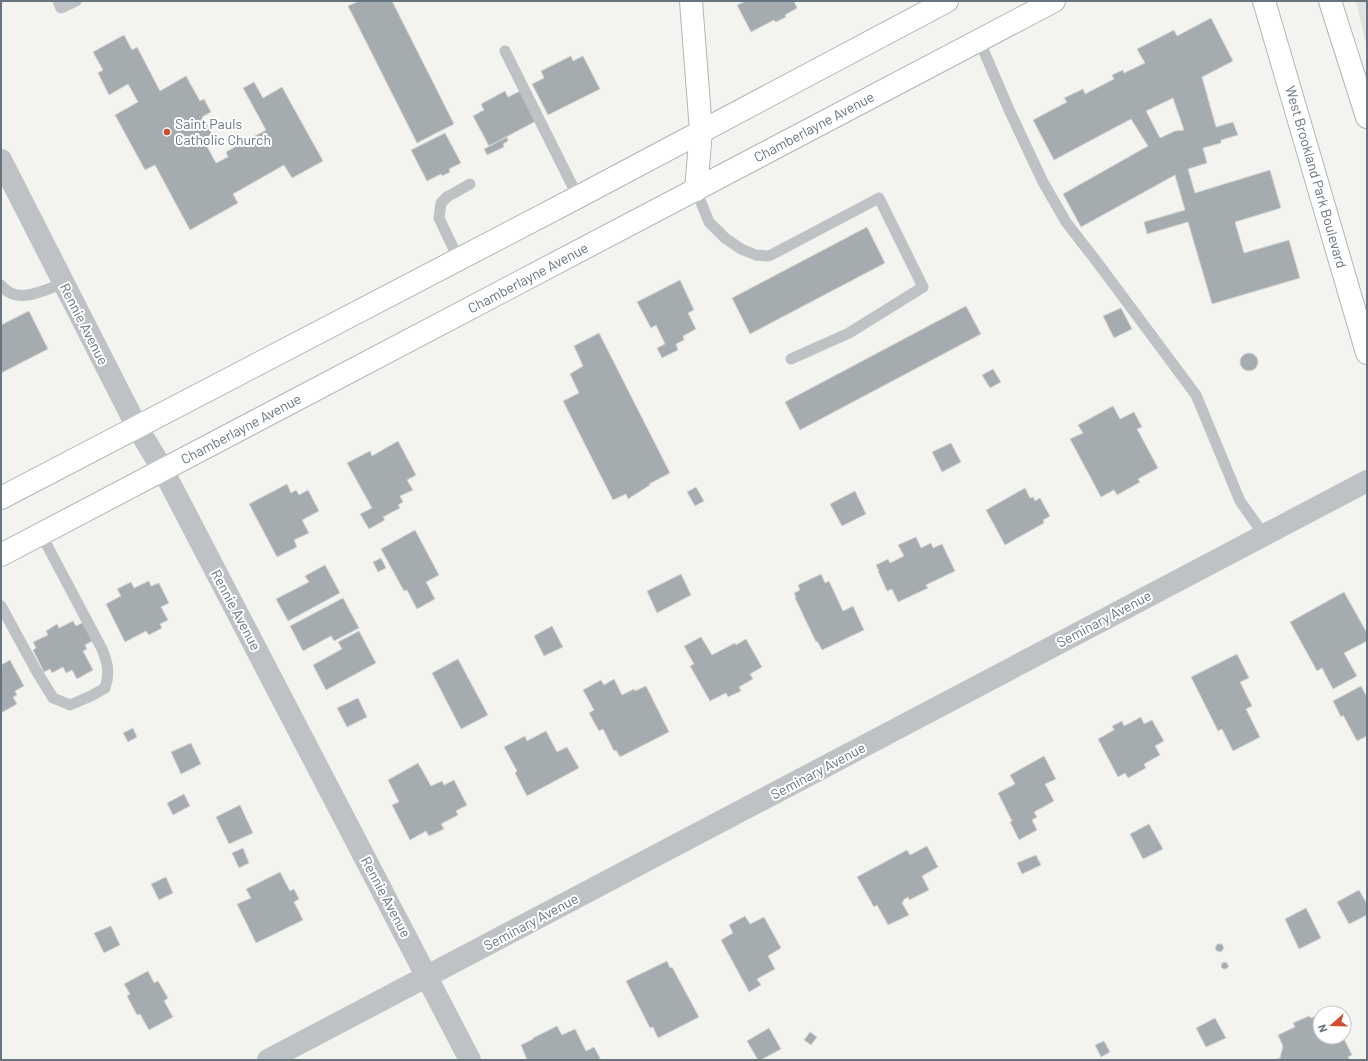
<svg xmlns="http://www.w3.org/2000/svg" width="1368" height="1061" viewBox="0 0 1368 1061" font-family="Barlow,sans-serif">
  <rect width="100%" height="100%" fill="#f3f3f0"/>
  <path fill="#e1e2e0" d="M1356 1H1367V48Z"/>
  <g fill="#a5acb0" stroke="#d4d4d2" fill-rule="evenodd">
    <path d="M359 1H392L454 124 417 143 348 6Z"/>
    <path d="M746 1H794L797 8 785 15 786 17 776 22 774 20 751 32 737 5Z"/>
    <path d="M1211 18 1233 61 1202 77 1216 127 1233 122 1238 135 1221 140V143L1203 148 1207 163 1188 169 1195 193 1270 170 1281 208 1235 222 1244 253 1289 240 1300 278 1212 304 1188 222 1147 234 1144 222 1185 210 1175 175 1081 227 1063 194 1148 146 1131 119 1054 160 1033 120 1067 102 1064 98 1083 89 1085 94 1114 79 1112 75 1123 70 1124 73 1145 63 1137 49 1174 30 1177 36ZM1173 98 1184 130 1175 131 1160 138 1146 111Z"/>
    <path d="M124 35 132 50 137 47 160 91 186 76 200 101 204 99 211 112 202 117 212 134 203 139 216 163 228 157 226 152 266 130 243 88 254 82 263 98 282 87 323 161 292 178 284 165 233 194 238 203 190 230 155 165 145 170 115 115 138 102 128 84 109 95 98 73 103 70 93 52Z"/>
    <path d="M571 56 573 61 583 56 600 89 548 115 532 84 544 78 541 71Z"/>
    <path d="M505 91 508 97 520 91 536 121 489 146 473 116 484 110 481 104Z"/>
    <path d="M445 133 461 163 449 169 450 172 442 176 441 174 427 181 411 150Z"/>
    <path d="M507 137 508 141 503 144 504 147 487 155 484 149Z"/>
    <path d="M867 227 885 263 750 334 732 298Z"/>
    <path d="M680 280 694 310 688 313 696 329 683 336 684 340 676 344 678 350 662 358 657 348 665 344 656 325 651 328 637 302Z"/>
    <path d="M966 306 981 334 800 430 785 402Z"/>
    <path d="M1121 308 1132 329 1114 338 1103 316Z"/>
    <path d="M29 311 48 349 1 373V325Z"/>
    <path d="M599 333 670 473 649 484 650 485 628 499 626 494 613 500 563 401 579 393 570 374 583 366 574 346Z"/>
    <circle cx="1249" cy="362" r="9"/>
    <path d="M993 369 1001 382 990 388 982 375Z"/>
    <path d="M1113 406 1120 419 1134 412 1142 427 1137 429 1158 468 1138 479 1140 482 1117 495 1114 490 1101 497 1070 439 1083 433 1078 425Z"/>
    <path d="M398 441 416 475 407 480 413 490 400 496 403 502 398 505 400 508 383 517 385 520 369 529 360 514 372 508 347 463 370 451 372 456Z"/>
    <path d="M951 443 961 462 942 472 932 452Z"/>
    <path d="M287 484 291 493 296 490 299 495 308 490 319 511 302 520 309 533 294 540 297 547 277 557 249 504Z"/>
    <path d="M696 487 704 501 695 506 687 492Z"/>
    <path d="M1025 488 1030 498 1033 497 1035 501 1040 498 1050 516 1043 520 1044 523 1005 545 986 510Z"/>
    <path d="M855 491 866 514 842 526 830 504Z"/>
    <path d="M415 530 439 575 426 582 435 599 417 609 407 590 404 591 381 549Z"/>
    <path d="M916 537 921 548 931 543 933 548 942 544 955 571 926 585 928 588 898 602 892 589 887 591 878 571H879L876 565 888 559 890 563 904 556 898 545Z"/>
    <path d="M381 558 386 568 378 572 373 562Z"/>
    <path d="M325 565 340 593 288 621 276 599 309 582 305 576Z"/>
    <path d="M681 574 691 595 657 613 647 591Z"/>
    <path d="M821 574 825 583 829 581 843 611 853 606 864 630 822 650 817 641 816 642 795 598 796 597 794 593 800 590 798 585Z"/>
    <path d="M149 581 151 586 159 583 169 603 161 607 168 620 160 624 162 628 149 635 146 631 125 642 106 604 121 596 117 589 131 582 134 588Z"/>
    <path d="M1344 592 1367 633V641L1344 653 1357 676 1333 689 1322 668 1317 671 1290 622Z"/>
    <path d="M343 598 359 628 334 641 331 636 303 651 290 626Z"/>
    <path d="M73 621 76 626 84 622 94 640 85 645 87 649 83 651 93 670 77 679 72 670 66 673 63 667 52 673 50 669 44 672 33 650 36 648 33 642 48 635 46 631 57 624 59 628Z"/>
    <path d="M552 626 563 647 544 656 534 636Z"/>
    <path d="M359 631 376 663 326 690 313 665 342 649 338 642Z"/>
    <path d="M701 637 712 655 735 643 736 645 746 639 762 667 750 674 753 679 739 687 741 691 728 697 726 693 710 701 690 666 694 664 684 646Z"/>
    <path d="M1237 654 1249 678 1240 682 1252 706 1246 709 1260 737 1233 751 1222 729 1218 731 1191 677Z"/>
    <path d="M458 659 488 715 461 729 432 673Z"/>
    <path d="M10 660 24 686 15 691 17 695 13 697 17 704 1 713V665Z"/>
    <path d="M614 679 622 695 634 689 635 691 646 686 669 732 620 757 616 750 614 751 603 729 599 731 589 713 594 710 583 690 601 680 604 685Z"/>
    <path d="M1361 686 1367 697V736L1357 741 1343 715 1341 717 1333 701Z"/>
    <path d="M358 698 367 717 347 727 337 708Z"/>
    <path d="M1141 717 1144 724 1152 720 1164 741 1155 746 1160 755 1144 764 1146 768 1128 778 1125 773 1118 777 1098 739 1114 730 1112 726 1122 721 1124 726Z"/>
    <path d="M133 728 137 737 128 742 123 733Z"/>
    <path d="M546 731 557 752 567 747 579 768 527 796 515 773 517 771 504 747 525 736 527 741Z"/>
    <path d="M191 743 201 764 181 774 171 752Z"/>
    <path d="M1044 756 1056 779 1045 784 1054 801 1034 812 1037 817 1032 820 1037 830 1019 840 1010 822 1012 821 998 793 1015 784 1010 775Z"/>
    <path d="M418 763 431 786 442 781 444 785 454 780 467 805 456 811 458 815 441 824 444 829 429 836 426 831 410 840 392 805 399 802 388 780Z"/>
    <path d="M184 794 190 806 173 815 167 803Z"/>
    <path d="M240 805 253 833 229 844 216 817Z"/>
    <path d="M1149 824 1163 849 1143 859 1130 834Z"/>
    <path d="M927 846 938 867 922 876 929 890 909 900 908 897 903 900 904 901 902 903 909 915 888 925 877 905 874 907 857 877 907 850 910 855Z"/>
    <path d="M243 848 249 863 239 868 232 853Z"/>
    <path d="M1036 855 1041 865 1022 874 1017 863Z"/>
    <path d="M280 872 290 891 294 889 299 899 294 902 303 920 256 943 237 904 251 898 246 889Z"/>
    <path d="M166 877 173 893 159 900 151 884Z"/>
    <path d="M1359 890 1367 904V915L1349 924 1337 902Z"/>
    <path d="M1306 908 1321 938 1299 949 1285 919Z"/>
    <path d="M745 916 750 924 764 917 781 948 768 956 775 969 757 979 761 985 749 992 721 940 733 933 729 925Z"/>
    <path d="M111 926 120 945 104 953 94 933Z"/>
    <path d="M1217 944H1222L1224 948 1221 952 1217 951 1215 949Z"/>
    <path d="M667 961 670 968 672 967 699 1017 658 1038 653 1027 650 1028 626 981Z"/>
    <path d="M1226 962 1229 966 1226 969H1223L1221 967 1222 963Z"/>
    <path d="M148 971 154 983 158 981 168 998 164 1001 173 1017 149 1030 140 1014 137 1015 127 996 130 994 124 984Z"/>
    <path d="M1309 1016 1311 1018 1316 1016 1320 1025V1037H1343L1352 1055 1348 1057 1350 1060H1275L1280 1058 1283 1046 1278 1035 1295 1027 1293 1023Z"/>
    <path d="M1215 1018 1226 1038 1206 1047 1196 1028Z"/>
    <path d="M557 1026 562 1035 575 1029 586 1051 594 1047 601 1060H527L521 1045 533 1039V1038Z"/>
    <path d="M769 1028 781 1049 761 1060H758L747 1041Z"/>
    <path d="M810 1032 817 1037 811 1045 804 1040Z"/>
    <path d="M1104 1041 1110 1052 1101 1057 1095 1045Z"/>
  </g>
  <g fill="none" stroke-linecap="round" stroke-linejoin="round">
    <g stroke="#b1b6b9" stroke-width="24">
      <g id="secondary">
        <path d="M691 1 701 131 696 190"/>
        <path d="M1264 1 1367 353"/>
        <path d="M1330 1 1367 117"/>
      </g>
    </g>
    <g stroke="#b0b4b7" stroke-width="24">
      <g id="primary">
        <path d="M1 498 578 197 947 1"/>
        <path d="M1 555 1054 1"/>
      </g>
    </g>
    <g stroke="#bfc2c5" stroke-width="11">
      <path d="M58 1 61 8 76 1"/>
      <path d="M979 40 1010 112 1043 182 1066 222 1097 262 1196 395 1240 501 1264 535"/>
      <path d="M505 51 578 197"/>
      <path d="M696 190 709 222 725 238 741 249 756 255 769 256 879 198 923 287 849 333 791 359"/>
      <path d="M458 258 439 218 441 203 447 197 470 184"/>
      <path d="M1 285C17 306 44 290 64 283"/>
      <path d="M1 606 37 672 53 698 70 705 91 696 105 688C110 673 108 664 102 649L41 534"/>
    </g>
    <g stroke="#bfc2c5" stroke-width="22">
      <path d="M1 160 137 427 163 470 470 1060"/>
      <path d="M268 1060 1367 481"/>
    </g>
    <use href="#secondary" stroke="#fff" stroke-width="22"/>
    <use href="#primary" stroke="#fff" stroke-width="22"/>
  </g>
  <circle fill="#d24e31" stroke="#fff" stroke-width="1.5" cx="167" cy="132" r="4"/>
  <g text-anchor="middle" stroke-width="4" stroke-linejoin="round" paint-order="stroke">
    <g font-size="14" fill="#65747e" stroke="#fff" text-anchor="start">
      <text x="175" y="129">Saint Pauls<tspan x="175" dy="16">Catholic Church</tspan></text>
    </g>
    <g font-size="14" fill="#65747e" stroke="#fff">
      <text transform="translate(814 127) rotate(-28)" y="5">Chamberlayne Avenue</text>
      <text transform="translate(1316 177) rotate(74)" y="5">West Brookland Park Boulevard</text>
      <text transform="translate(528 278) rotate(-28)" y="5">Chamberlayne Avenue</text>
      <text transform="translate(84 324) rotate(63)" y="5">Rennie Avenue</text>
      <text transform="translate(241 429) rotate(-28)" y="5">Chamberlayne Avenue</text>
      <text transform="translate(236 610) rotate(62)" y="5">Rennie Avenue</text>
      <text transform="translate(1104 619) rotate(-28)" y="5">Seminary Avenue</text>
      <text transform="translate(818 771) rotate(-28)" y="5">Seminary Avenue</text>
      <text transform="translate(386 897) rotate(62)" y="5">Rennie Avenue</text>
      <text transform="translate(531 922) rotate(-28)" y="5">Seminary Avenue</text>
    </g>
  </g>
  <rect width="1368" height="1061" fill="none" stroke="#65747e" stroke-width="4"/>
  <g transform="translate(1332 1025) rotate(250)"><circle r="19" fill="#ffffff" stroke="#c1c7cb"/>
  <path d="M0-3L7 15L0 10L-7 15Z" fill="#d24e31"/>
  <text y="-6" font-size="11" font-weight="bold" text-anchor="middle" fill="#65747e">N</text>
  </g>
</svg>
